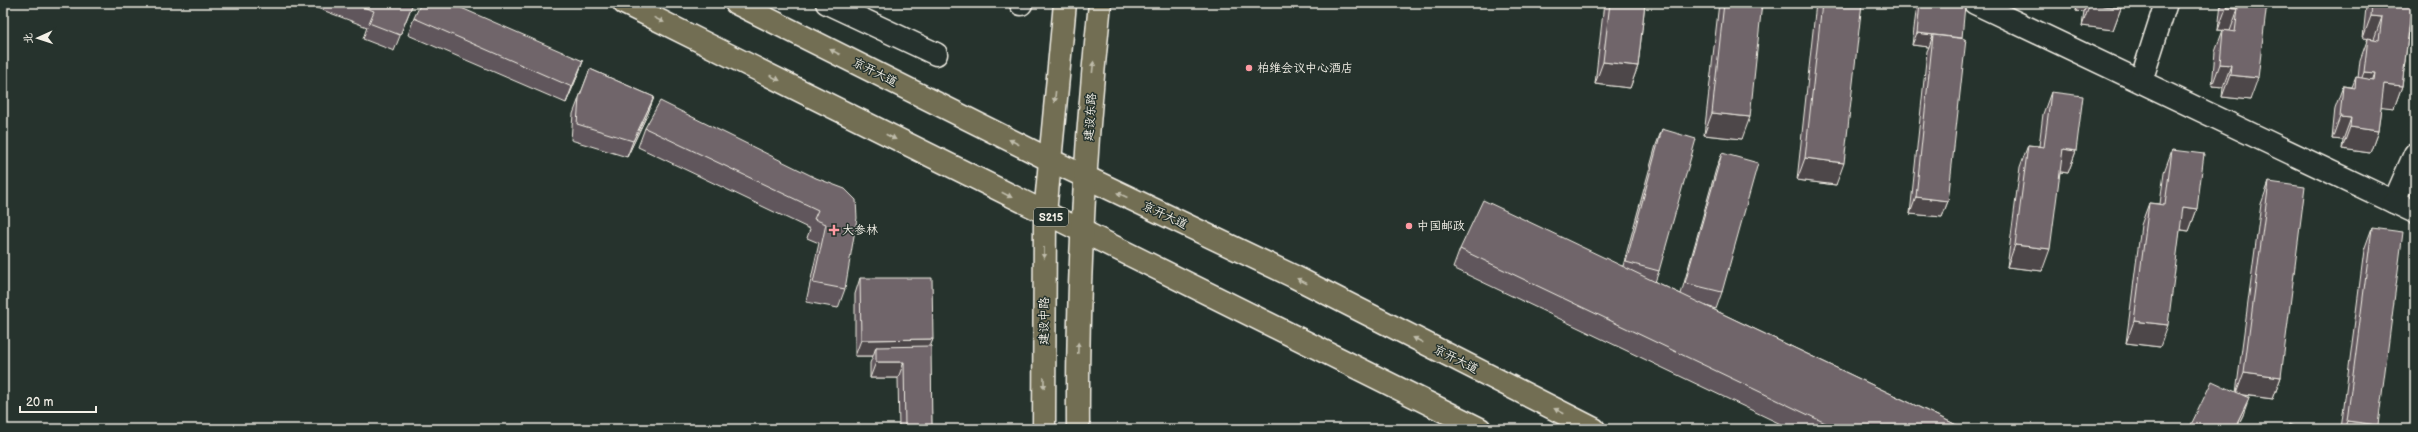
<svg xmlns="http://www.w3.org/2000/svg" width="2418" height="432" viewBox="0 0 2418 432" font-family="'Balsamiq Sans','LXGW WenKai TC',sans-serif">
  <rect width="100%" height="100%" fill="#26332d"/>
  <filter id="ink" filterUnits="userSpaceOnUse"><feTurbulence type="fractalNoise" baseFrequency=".025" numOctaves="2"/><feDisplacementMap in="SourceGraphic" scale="8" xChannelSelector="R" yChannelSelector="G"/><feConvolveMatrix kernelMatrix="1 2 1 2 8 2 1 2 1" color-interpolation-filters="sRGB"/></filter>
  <g filter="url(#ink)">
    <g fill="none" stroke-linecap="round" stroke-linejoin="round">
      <g stroke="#f4f1e8" stroke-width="25">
        <g id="minor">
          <path d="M827 3 936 54"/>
          <path d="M1975 3 2394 202 2415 154"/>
          <path d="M1021 4V3"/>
          <path d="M2141 81 2166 3"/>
          <path d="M2394 202 2415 212"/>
        </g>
      </g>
      <g stroke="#f4f1e8" stroke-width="25">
        <g id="major">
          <path d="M624 3 1480 429"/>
          <path d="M736 3 1048 159 1293 276 1594 429"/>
          <path d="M1044 429 1045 214 1065 3"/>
          <path d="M1078 429C1077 287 1085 145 1100 3"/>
        </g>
      </g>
      <use href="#minor" stroke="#26332d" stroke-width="22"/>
      <use href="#major" stroke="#726e52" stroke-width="22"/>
    </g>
    <g fill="#60575b" stroke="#f4f1e8">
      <path d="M304 3H413L394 51 363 39 367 27Z"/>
      <path d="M1604 3H1645L1638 66 1630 88 1595 84Z"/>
      <path d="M1719 3H1762L1742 139 1704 135Z"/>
      <path d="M1816 3H1862L1836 185 1797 180Z"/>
      <path d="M1919 3H1945L1962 38 1948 201 1942 217 1910 214 1927 51 1929 47 1912 45 1916 12Z"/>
      <path d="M2077 3H2122L2121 8 2113 30 2082 26 2084 12 2076 11Z"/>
      <path d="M2221 3H2267L2250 100 2222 97 2223 87 2212 86 2215 52 2223 30 2230 31 2218 30Z"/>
      <path d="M2368 3 2412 6 2402 86 2394 108 2381 106 2378 131 2370 153 2342 149 2343 140 2332 139 2335 108 2343 86 2352 87 2356 77 2358 78 2360 60 2368 38H2363L2366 7Z"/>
      <path d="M414 18 583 61 577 77 566 103 408 35Z"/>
      <path d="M590 69 654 97 648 113 627 157 571 140 573 114Z"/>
      <path d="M2051 92 2076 151 2068 173 2060 172 2042 271 2007 267 2020 167 2028 145 2039 146 2043 114Z"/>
      <path d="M645 128 816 178 845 289 838 308 806 302 819 243 807 238 810 229 638 147Z"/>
      <path d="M1662 129 1659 271 1655 282 1681 294 1716 169 1722 153V292L1716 309 1706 306 1965 429H1791L1453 268 1460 249 1623 266 1656 145Z"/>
      <path d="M2172 150 2197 209 2189 231 2180 230 2160 347 2126 343 2141 225 2149 203 2160 204 2164 172Z"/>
      <path d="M2269 182 2281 377 2273 399 2241 395 2243 415 2236 429H2189L2236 393 2261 204Z"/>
      <path d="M2372 228 2377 429H2341L2364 250Z"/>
      <path d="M860 278 933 339 930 346 932 429H899L898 378H870V363L873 356H855V294Z"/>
    </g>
    <g fill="#4e474a" stroke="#f4f1e8">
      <path d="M2079 3H2087L2084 12 2076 11Z"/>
      <path d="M2408 3H2415V6L2407 5Z"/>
      <path d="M2090 4 2121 8 2113 30 2082 26Z"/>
      <path d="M2226 8 2238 9 2230 31 2218 30Z"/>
      <path d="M2371 16 2382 17 2374 39 2363 38Z"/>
      <path d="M1917 33 1933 35 1929 47 1912 45Z"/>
      <path d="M583 61 577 77 566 103 572 87Z"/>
      <path d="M1603 62 1638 66 1630 88 1595 84Z"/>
      <path d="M2220 64 2231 65 2223 87 2212 86Z"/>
      <path d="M2364 72 2375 73 2367 95 2356 94Z"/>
      <path d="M2230 75 2258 78 2250 100 2222 97Z"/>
      <path d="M2384 84 2402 86 2394 108 2376 106Z"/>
      <path d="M654 97 648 113 627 157 633 141Z"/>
      <path d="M1712 113 1750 117 1742 139 1704 135Z"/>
      <path d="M2340 117 2351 118 2343 140 2332 139Z"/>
      <path d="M2350 127 2378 131 2370 153 2342 149Z"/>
      <path d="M2063 149 2076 151 2068 173 2055 171Z"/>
      <path d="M1805 158 1844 163 1836 185 1797 180Z"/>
      <path d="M1916 197 1948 201 1942 217 1910 214Z"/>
      <path d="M2183 207 2197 209 2189 231 2175 229Z"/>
      <path d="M2015 245 2050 249 2042 271 2007 267Z"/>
      <path d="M2134 321 2168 325 2160 347 2126 343Z"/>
      <path d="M933 339 927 355 876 347 873 356H855L861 340Z"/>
      <path d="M876 362H904L898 378H870Z"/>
      <path d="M2244 372 2281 377 2273 399 2236 394Z"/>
      <path d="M2249 398 2243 415 2236 429H2234Z"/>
      <path d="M2347 421 2378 425 2377 429H2344Z"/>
    </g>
    <g fill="#70656a" stroke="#f4f1e8">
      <path d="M352 3H413L400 35 369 23 374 11Z"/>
      <path d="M421 3H450L583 61 572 87 414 18Z"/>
      <path d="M1610 3H1645L1638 66 1603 62Z"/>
      <path d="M1724 3H1762L1750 117 1712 113Z"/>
      <path d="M1822 3H1862L1844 163 1805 158Z"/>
      <path d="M1920 3H1945L1965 5 1962 38 1917 33Z"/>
      <path d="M2090 3H2122L2121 8 2090 4Z"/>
      <path d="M2227 3H2267L2258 78 2230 75 2231 65 2220 64 2223 30 2235 32 2238 9 2226 8Z"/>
      <path d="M2372 3H2412L2402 86 2384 84 2378 131 2350 127 2351 118 2340 117 2343 86 2355 88 2356 77 2374 80 2375 73 2364 72 2368 38 2379 40 2382 17 2371 16Z"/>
      <path d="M1933 35 1966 39 1948 201 1916 197Z"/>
      <path d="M590 69 654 97 633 141 577 124 579 98Z"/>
      <path d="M2051 92 2083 96 2076 151 2063 149 2050 249 2015 245 2028 145 2044 147Z"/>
      <path d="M660 101 816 178 845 189 856 200 857 218 845 289 813 283 826 224 814 219 818 210 645 128Z"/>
      <path d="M1662 129 1696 139 1659 271 1626 262Z"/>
      <path d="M2172 150 2204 154 2197 209 2183 207 2168 325 2134 321 2149 203 2165 205Z"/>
      <path d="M1722 153 1758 163 1722 292 1685 283Z"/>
      <path d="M2269 182 2305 187 2281 377 2244 372Z"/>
      <path d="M1483 200 1965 429H1838L1460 249Z"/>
      <path d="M2372 228 2403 232 2378 425 2347 421Z"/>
      <path d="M860 278H932L933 339 861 340Z"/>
      <path d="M931 346 932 429H905L904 362H876V347Z"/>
      <path d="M2212 381 2249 398 2234 429H2189Z"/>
      <path d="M2289 424 2299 429H2287Z"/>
    </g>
    <defs><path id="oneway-solid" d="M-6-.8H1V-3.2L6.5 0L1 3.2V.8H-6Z"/></defs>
    <g fill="#c0bdac">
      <use href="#oneway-solid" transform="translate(659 20) rotate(26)"/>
      <use href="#oneway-solid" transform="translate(835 52) rotate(-153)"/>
      <use href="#oneway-solid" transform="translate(1093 67) rotate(-84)"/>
      <use href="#oneway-solid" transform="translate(775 78) rotate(27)"/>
      <use href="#oneway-solid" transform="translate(1055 97) rotate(96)"/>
      <use href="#oneway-solid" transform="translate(891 137) rotate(27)"/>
      <use href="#oneway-solid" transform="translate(1014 142) rotate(-153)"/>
      <use href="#oneway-solid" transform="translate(1007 195) rotate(27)"/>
      <use href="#oneway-solid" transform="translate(1122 195) rotate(-155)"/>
      <use href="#oneway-solid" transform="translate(1044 253) rotate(90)"/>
      <use href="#oneway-solid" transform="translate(1302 281) rotate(-153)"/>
      <use href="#oneway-solid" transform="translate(1418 340) rotate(-153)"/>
      <use href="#oneway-solid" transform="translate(1078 348) rotate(-88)"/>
      <use href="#oneway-solid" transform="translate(1044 383) rotate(90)"/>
      <use href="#oneway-solid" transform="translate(1559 411) rotate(-153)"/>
    </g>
  </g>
  <g fill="#ff9aa2" stroke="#26332d" stroke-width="1.5">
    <circle cx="1249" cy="68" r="4"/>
    <circle cx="1409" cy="226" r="4"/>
    <path d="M832 224h4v4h4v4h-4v4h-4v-4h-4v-4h4z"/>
  </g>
  <g text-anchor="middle" stroke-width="3" stroke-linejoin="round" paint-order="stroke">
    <rect fill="#26332d" stroke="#b6b8b0" stroke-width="1" x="1034" y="208" width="34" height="18" rx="3"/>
    <g font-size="11" font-weight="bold" fill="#f4f1e8">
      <text x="1051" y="221">S215</text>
    </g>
    <g font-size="12" fill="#f4f1e8" stroke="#26332d" text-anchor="start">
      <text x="1257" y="72">柏维会议中心酒店</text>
      <text x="1417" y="230">中国邮政</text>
      <text x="842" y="234">大参林</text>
    </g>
    <g font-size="12" fill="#f4f1e8" stroke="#26332d">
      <text transform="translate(875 72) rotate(27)" y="4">京开大道</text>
      <text transform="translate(1090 117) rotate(-86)" y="4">建设东路</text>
      <text transform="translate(1165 215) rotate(25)" y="4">京开大道</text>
      <text transform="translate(1044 321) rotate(-90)" y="4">建设中路</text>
      <text transform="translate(1456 359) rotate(27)" y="4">京开大道</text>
    </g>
  </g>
  <rect width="2418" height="432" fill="none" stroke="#26332d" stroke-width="16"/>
  <rect x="8" y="8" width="2402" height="416" fill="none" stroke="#f4f1e8" stroke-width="1.5" filter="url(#ink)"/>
  <g transform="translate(38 38) rotate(267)" stroke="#26332d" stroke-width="3" paint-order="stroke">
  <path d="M0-3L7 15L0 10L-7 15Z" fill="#f4f1e8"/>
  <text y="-6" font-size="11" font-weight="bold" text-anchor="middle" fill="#f4f1e8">北</text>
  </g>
  <path d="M20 406v6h76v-6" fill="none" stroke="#f4f1e8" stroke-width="2"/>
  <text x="26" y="406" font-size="12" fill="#f4f1e8" stroke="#26332d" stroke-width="3" paint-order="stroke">20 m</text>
</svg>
